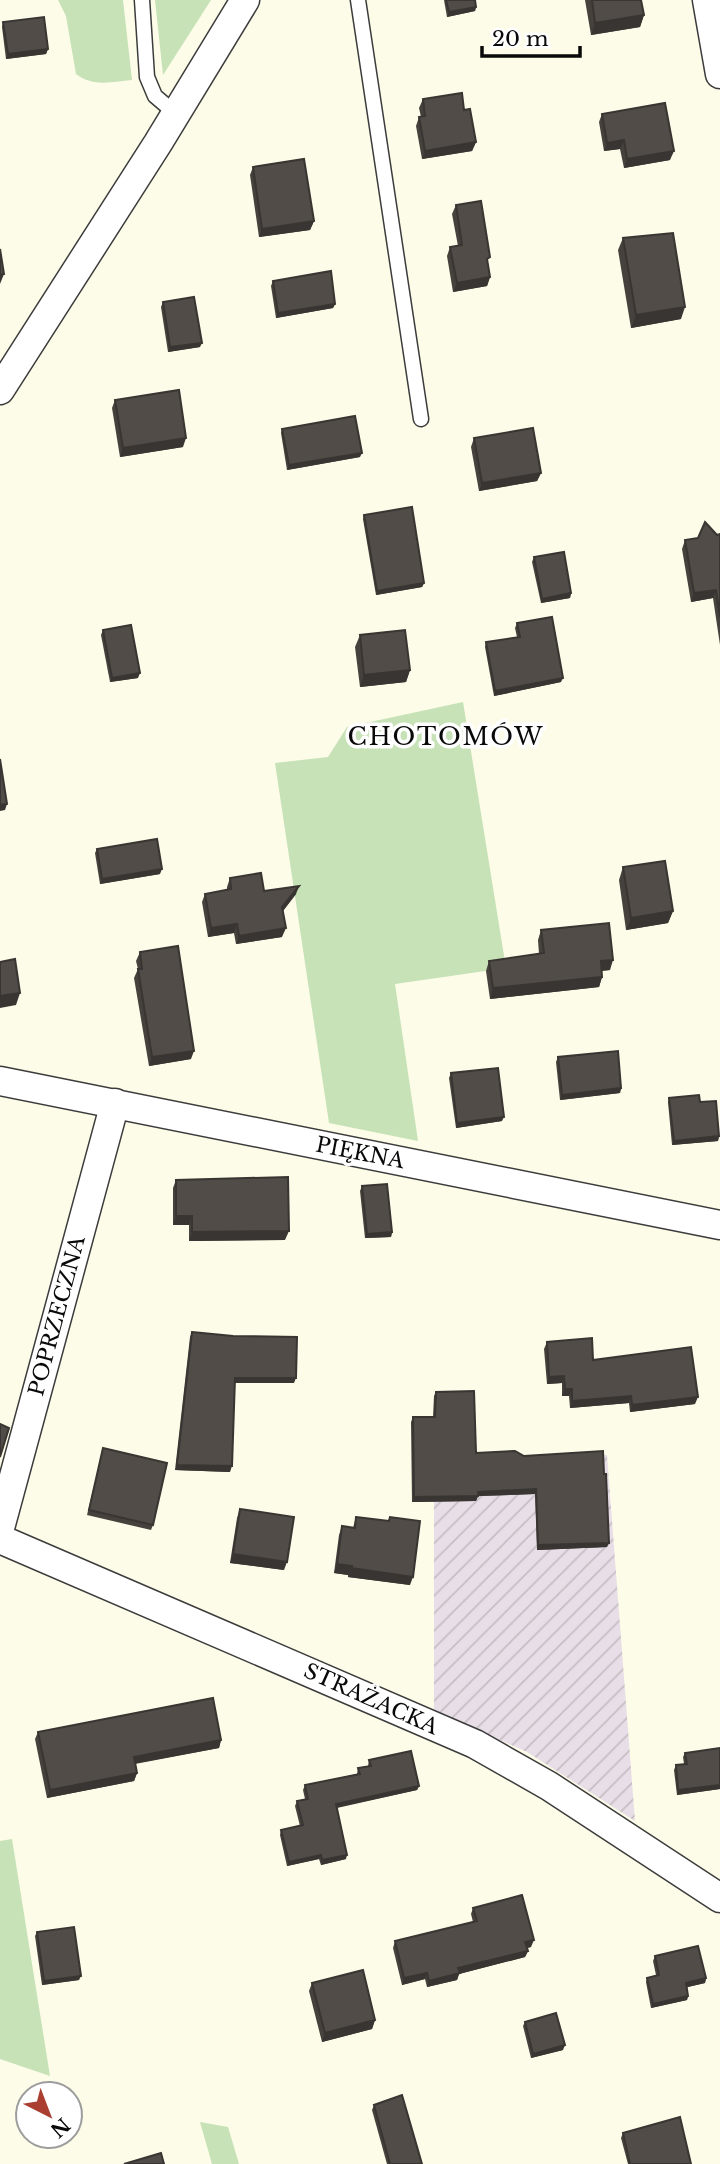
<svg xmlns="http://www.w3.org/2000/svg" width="720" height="2164" viewBox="0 0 720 2164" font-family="'Libre Baskerville',serif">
  <defs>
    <pattern id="industrial-furrows" width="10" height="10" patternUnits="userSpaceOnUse" patternTransform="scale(1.75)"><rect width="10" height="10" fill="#e8dee7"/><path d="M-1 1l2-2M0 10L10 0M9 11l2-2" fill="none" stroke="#c6bdc5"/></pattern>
  </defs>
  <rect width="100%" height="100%" fill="#fdfce8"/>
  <path fill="url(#industrial-furrows)" d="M607 1455 635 1821 527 1752 434 1711V1469Z"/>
  <g fill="#c6e2b6">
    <path d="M58 0H123L132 80C111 82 93 87 76 74L66 16Z"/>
    <path d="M155 0H211L163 75Z"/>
    <path d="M463 702 506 968 395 984 418 1141 329 1123 275 763 328 757 347 727Z"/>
    <path d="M12 1839 50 2076 0 2059V1841Z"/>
    <path d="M200 2122 228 2127 239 2164H212Z"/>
  </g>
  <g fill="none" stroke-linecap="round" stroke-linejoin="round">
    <g stroke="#3c3c3c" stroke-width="17">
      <g id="service">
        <path d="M142 0 147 77 155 96 175 113"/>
        <path d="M358 0 421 419"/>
      </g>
    </g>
    <g stroke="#3c3c3c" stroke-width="31">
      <g id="minor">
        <path d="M707 0 720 74"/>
        <path d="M0 390 158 143 245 0"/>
        <path d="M0 1081 720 1225"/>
        <path d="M0 1528 115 1103"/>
        <path d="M0 1539 475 1744 549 1786 720 1898"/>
      </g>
    </g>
    <use href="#service" stroke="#fff" stroke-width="14"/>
    <use href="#minor" stroke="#fff" stroke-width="28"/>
  </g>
  <g fill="#46413d">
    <path d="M444 0H475L476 7 475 11 447 17Z"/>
    <path d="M585 0H641L644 15 640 27 591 35Z"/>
    <path d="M3 22 48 49 46 54 6 59 2 27Z"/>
    <path d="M423 99 464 110 476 142 472 151 422 159 416 126 419 117H421L419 108Z"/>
    <path d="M602 114 670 160 624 168 620 149 604 151 599 122Z"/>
    <path d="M253 167 314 221 310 230 259 237 250 175Z"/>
    <path d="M456 205 488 264 490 277 487 286 453 292 447 256 450 247 458 246 452 214Z"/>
    <path d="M623 238 681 319 631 328 618 250Z"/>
    <path d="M273 281 335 304 333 308 276 318 271 286Z"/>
    <path d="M163 302 200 347 168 352 161 307Z"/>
    <path d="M115 400 183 447 120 457 112 408Z"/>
    <path d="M282 429 360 457 287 470 281 433Z"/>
    <path d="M474 438 541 473 537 481 479 491 471 447Z"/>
    <path d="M364 515 424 583 422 587 376 595 363 519Z"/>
    <path d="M720 534V645L713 598 691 602 682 549 685 540Z"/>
    <path d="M534 557 571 593 570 598 541 603 532 562Z"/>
    <path d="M517 623 561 682 494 696 485 647 486 642 517 637 515 628Z"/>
    <path d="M103 630 138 678 110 682 101 635Z"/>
    <path d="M360 635 410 670 406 682 360 687 355 647Z"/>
    <path d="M97 849 160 874 100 884 95 853Z"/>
    <path d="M623 867 673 911 668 923 626 930 619 880Z"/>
    <path d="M230 878 264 891 296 894 283 911 282 937 236 944 234 933 208 937 202 902 205 894 227 890V887Z"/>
    <path d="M541 930 610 970 602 971V977L599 987 490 999 486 971 489 961 539 954 538 940Z"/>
    <path d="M140 952 191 1059 149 1066 134 978 138 969 136 961Z"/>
    <path d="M558 1057 621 1088 620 1093 560 1100 556 1062Z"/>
    <path d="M451 1073 502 1121 456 1128 449 1078Z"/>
    <path d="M669 1098 700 1102 719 1136 718 1141 672 1145 668 1102Z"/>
    <path d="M176 1180 285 1240 189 1241V1225H173V1188Z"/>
    <path d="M362 1186 392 1232 391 1237 365 1238 360 1191Z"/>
    <path d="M192 1332 294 1383H235L230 1472 175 1470 190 1337Z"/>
    <path d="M547 1342 593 1360 695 1404 630 1412 629 1403 570 1408 569 1396H562V1383L547 1384 544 1349Z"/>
    <path d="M436 1392 476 1453 515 1451 607 1547 537 1550 535 1494 478 1496 476 1501 412 1502 411 1422 413 1417H433L434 1396Z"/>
    <path d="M103 1448 153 1525 151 1530 87 1515Z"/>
    <path d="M240 1509 284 1570 230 1563 237 1518Z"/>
    <path d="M356 1517 388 1521 390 1517 410 1585 348 1577V1575L334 1573 339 1535 342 1526 353 1528Z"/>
    <path d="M38 1732 221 1740 219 1748 135 1764 137 1773 134 1781 47 1798 35 1739Z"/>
    <path d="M720 1748V1789L677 1795 674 1770 676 1765 684 1764 683 1757 685 1753Z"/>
    <path d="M369 1760 419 1786 417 1790 337 1808 346 1859 321 1865 319 1859 287 1866 280 1835 281 1830 300 1826 295 1806 297 1801 305 1799 303 1790 305 1785 357 1774 358 1768 368 1766Z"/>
    <path d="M473 1908 531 1947 527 1948 528 1951 525 1957 459 1974 457 1980 427 1987 425 1979 402 1985 393 1948 395 1941 473 1922 471 1914Z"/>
    <path d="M37 1932 79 1980 42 1985 35 1936Z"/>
    <path d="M655 1956 706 1978 705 1983 687 1987 688 1996 687 2000 651 2008 646 1982 647 1978 656 1975 653 1961Z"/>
    <path d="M312 1983 375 2020 372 2029 322 2042 309 1991Z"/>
    <path d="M525 2022 563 2050 531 2058 523 2026Z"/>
    <path d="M374 2105 422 2164H387L372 2110Z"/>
    <path d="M623 2133 691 2164H628L621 2138Z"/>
  </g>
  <g fill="#393532">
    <path d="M476 7 475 11 447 17 449 12Z"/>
    <path d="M644 15 640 27 591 35 595 23Z"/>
    <path d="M48 49 46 54 6 59 8 54Z"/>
    <path d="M624 140 620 149 604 151 607 143Z"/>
    <path d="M476 142 472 151 422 159 425 151Z"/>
    <path d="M674 151 670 160 624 168 627 159Z"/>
    <path d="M314 221 310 230 259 237 262 229Z"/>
    <path d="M4 274 0 284V275Z"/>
    <path d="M490 277 487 286 453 292 457 283Z"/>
    <path d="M335 304 333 308 276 318 278 313Z"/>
    <path d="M685 307 681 319 631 328 636 315Z"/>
    <path d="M202 343 200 347 168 352 170 347Z"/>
    <path d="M186 438 183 447 120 457 123 448Z"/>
    <path d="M362 453 360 457 287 470 289 465Z"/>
    <path d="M541 473 537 481 479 491 482 483Z"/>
    <path d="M424 583 422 587 376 595 377 591Z"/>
    <path d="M716 590 713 598 691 602 694 593Z"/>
    <path d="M571 593 570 598 541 603 542 599Z"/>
    <path d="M410 670 406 682 360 687 364 675Z"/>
    <path d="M140 673 138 678 110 682 112 678Z"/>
    <path d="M563 678 561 682 494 696 495 691Z"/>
    <path d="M7 804 5 810 0 811V805Z"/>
    <path d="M162 869 160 874 100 884 102 879Z"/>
    <path d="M299 886 296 894 279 916 282 907Z"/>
    <path d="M673 911 668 923 626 930 631 918Z"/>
    <path d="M237 924 234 933 208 937 211 928Z"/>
    <path d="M286 928 282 937 236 944 239 936Z"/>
    <path d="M613 960 610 970 597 971 601 961Z"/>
    <path d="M602 977 599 987 490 999 493 988Z"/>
    <path d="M20 993 16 1005 0 1008V996Z"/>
    <path d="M194 1051 191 1059 149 1066 152 1057Z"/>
    <path d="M621 1088 620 1093 560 1100 562 1095Z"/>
    <path d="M504 1117 502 1121 456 1128 457 1123Z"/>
    <path d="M719 1136 718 1141 672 1145 674 1141Z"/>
    <path d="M176 1216H192L189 1225H173Z"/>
    <path d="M289 1231 285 1240 189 1241 192 1232Z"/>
    <path d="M392 1232 391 1237 365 1238 367 1234Z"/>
    <path d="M564 1376 562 1383 547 1384 549 1377Z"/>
    <path d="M235 1378H296L294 1383H233Z"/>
    <path d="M565 1389H572L569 1396H562Z"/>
    <path d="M631 1396 629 1403 570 1408 572 1401Z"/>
    <path d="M698 1397 695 1404 630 1412 632 1405Z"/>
    <path d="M177 1465 232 1466 230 1472 175 1470Z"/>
    <path d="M536 1489 535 1494 478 1496 476 1501 412 1502 414 1497 478 1492Z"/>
    <path d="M609 1543 607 1547 537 1550 538 1545Z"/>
    <path d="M233 1554 287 1562 284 1570 230 1563Z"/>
    <path d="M337 1564 352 1566 348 1575 334 1573Z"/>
    <path d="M351 1568 413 1577 410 1585 348 1577Z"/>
    <path d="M221 1740 219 1748 132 1764 134 1757Z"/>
    <path d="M137 1773 134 1781 47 1798 50 1790Z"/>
    <path d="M720 1785V1789L677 1795 678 1790Z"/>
    <path d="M419 1786 417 1790 334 1808 336 1804Z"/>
    <path d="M321 1855 319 1859 287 1866 289 1862Z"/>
    <path d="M347 1855 346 1859 321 1865 322 1860Z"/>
    <path d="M534 1940 531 1947 523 1949 525 1942Z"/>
    <path d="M528 1951 525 1957 459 1974 457 1980 427 1987 429 1981 458 1968Z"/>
    <path d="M427 1973 425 1979 402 1985 404 1978Z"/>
    <path d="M81 1976 79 1980 42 1985 44 1981Z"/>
    <path d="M706 1978 705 1983 684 1988 686 1983Z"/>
    <path d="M688 1996 687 2000 651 2008 653 2004Z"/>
    <path d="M375 2020 372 2029 322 2042 325 2033Z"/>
    <path d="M565 2045 563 2050 531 2058 533 2054Z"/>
  </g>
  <g fill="#514c47" stroke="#393532" stroke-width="2">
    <path d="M446 0H475L476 7 449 12Z"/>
    <path d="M592 0H641L644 15 595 23Z"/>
    <path d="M44 17 48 49 8 54 3 22Z"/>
    <path d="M462 93 464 110 470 109 476 142 425 151 419 117 425 116 423 99Z"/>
    <path d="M665 103 674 151 627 159 624 140 607 143 602 114Z"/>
    <path d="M304 159 314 221 262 229 253 167Z"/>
    <path d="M481 201 490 257 487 259 490 277 457 283 450 247 462 245 456 205Z"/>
    <path d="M673 233 685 307 636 315 623 238Z"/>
    <path d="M0 249 4 274 0 275Z"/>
    <path d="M331 271 335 304 278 313 273 281Z"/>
    <path d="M194 297 202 343 170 347 163 302Z"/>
    <path d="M179 390 186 438 123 448 115 400Z"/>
    <path d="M355 416 362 453 289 465 282 429Z"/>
    <path d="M533 428 541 473 482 483 474 438Z"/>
    <path d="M412 507 424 583 377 591 364 515Z"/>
    <path d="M705 522 717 535 720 534V617L716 590 694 593 685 540 698 538Z"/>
    <path d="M564 552 571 593 542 599 534 557Z"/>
    <path d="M552 617 563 678 495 691 486 642 520 637 517 623Z"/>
    <path d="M131 625 140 673 112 678 103 630Z"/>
    <path d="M405 630 410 670 364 675 360 635Z"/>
    <path d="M0 759 7 804 0 805Z"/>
    <path d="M157 839 162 869 102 879 97 849Z"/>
    <path d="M665 861 673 911 631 918 623 867Z"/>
    <path d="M261 873 264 891 299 886 282 907 286 928 239 936 237 924 211 928 205 894 231 889 230 878Z"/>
    <path d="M609 923 613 960 601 961 602 977 493 988 489 961 544 953 541 930Z"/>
    <path d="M178 946 194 1051 152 1057 138 969H142L140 952Z"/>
    <path d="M15 959 20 993 0 996V962Z"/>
    <path d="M618 1051 621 1088 562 1095 558 1057Z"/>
    <path d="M498 1068 504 1117 457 1123 451 1073Z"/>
    <path d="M699 1095 700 1102 716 1101 719 1136 674 1141 669 1098Z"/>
    <path d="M288 1177 289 1231 192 1232V1216H176V1180Z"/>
    <path d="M387 1184 392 1232 367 1234 362 1186Z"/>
    <path d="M192 1332 233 1336 297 1337 296 1378H235L232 1466 177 1465Z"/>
    <path d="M592 1338 593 1360 691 1347 698 1397 632 1405 631 1396 572 1401V1389H565L564 1376 549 1377 547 1342Z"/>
    <path d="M474 1391 476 1453 515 1451 524 1456 603 1451 604 1474H606L609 1543 538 1545 536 1489 478 1492V1496L414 1497 413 1417H435L436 1392Z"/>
    <path d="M0 1424 9 1428 0 1457Z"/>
    <path d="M103 1448 167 1463 153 1525 89 1510Z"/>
    <path d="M240 1509 294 1517 287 1562 233 1554Z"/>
    <path d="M356 1517 389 1521 390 1517 420 1521 413 1577 351 1568 352 1566 337 1564 342 1526 355 1528Z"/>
    <path d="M213 1698 221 1740 134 1757 137 1773 50 1790 38 1732Z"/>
    <path d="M720 1748V1785L678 1790 676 1765 687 1764 685 1753Z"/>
    <path d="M411 1751 419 1786 336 1804 347 1855 322 1860 321 1855 289 1862 281 1830 303 1825 297 1801 308 1799 305 1785 360 1774 358 1768 371 1766 369 1760Z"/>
    <path d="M522 1895 534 1940 525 1942 528 1951 458 1968 460 1973 429 1981 427 1973 404 1978 395 1941 477 1921 473 1908Z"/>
    <path d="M74 1927 81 1976 44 1981 37 1932Z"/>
    <path d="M698 1946 706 1978 686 1983 688 1996 653 2004 647 1978 659 1975 655 1956Z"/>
    <path d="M363 1970 375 2020 325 2033 312 1983Z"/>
    <path d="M556 2013 565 2045 533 2054 525 2022Z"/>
    <path d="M402 2095 422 2164H390L374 2105Z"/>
    <path d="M680 2117 691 2164H630L623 2133Z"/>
    <path d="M161 2153 164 2164H124Z"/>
  </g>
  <g text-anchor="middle" stroke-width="7" stroke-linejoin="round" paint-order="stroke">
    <g font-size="21" fill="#090909" stroke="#fff">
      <text transform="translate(360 1153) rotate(11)" y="7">PIĘKNA</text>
      <text transform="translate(57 1316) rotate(-75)" y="7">POPRZECZNA</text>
      <text transform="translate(371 1699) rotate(24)" y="7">STRAŻACKA</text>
    </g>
    <g font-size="24" letter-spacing="2" fill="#090909" stroke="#fff">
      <text x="446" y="745">CHOTOMÓW</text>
    </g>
  </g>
  <g transform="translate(49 2115) rotate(138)"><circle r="33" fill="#ffffff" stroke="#9d9d9d" stroke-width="2"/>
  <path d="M0-5L12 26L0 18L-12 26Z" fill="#aa3f31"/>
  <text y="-10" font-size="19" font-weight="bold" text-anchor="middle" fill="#090909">N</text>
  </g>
  <path d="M482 46v10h98v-10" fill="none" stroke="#090909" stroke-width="3.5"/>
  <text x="492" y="46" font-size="21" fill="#090909" stroke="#ffffff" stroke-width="5" paint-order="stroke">20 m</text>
</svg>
